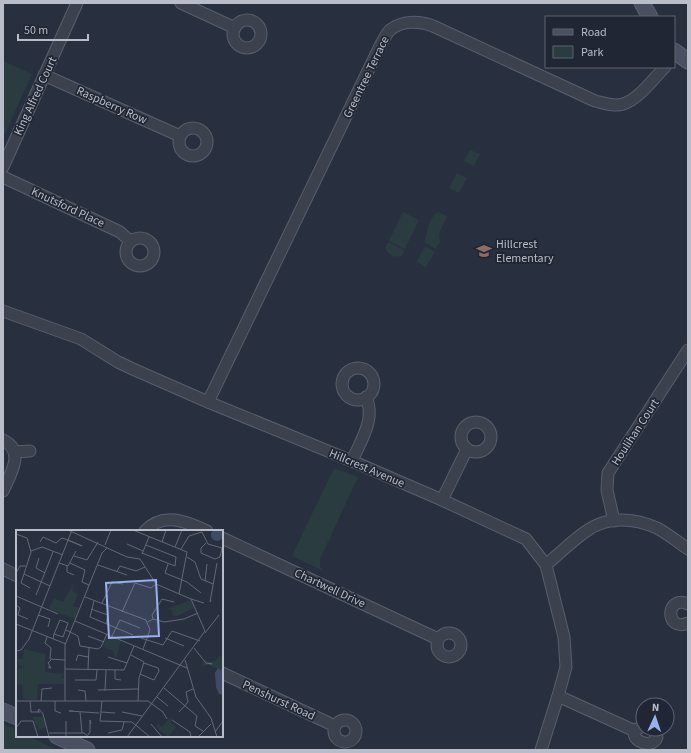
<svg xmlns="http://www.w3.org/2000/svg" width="691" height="753" viewBox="0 0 691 753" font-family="'Source Sans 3',sans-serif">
  <rect width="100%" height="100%" fill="#282f3e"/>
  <g fill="#2b3c40">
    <path d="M3 61 32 74 3 138Z"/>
    <path d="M470 150 480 154 474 166 464 161Z"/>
    <path d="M457 173 467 178 459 193 449 188Z"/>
    <path d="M403 212 419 220 405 249 389 241Z"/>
    <path d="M438 212 447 216 439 234 440 242 436 249 424 242C428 231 428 219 438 212Z"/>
    <path d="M388 242 404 250 402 256C394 258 388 255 385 248Z"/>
    <path d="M425 246 435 252 426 267 417 262Z"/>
    <path d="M334 468 358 477 320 559V567L325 572 292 556Z"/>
    <path d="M3 724 17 730V736H28L57 750H3Z"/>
  </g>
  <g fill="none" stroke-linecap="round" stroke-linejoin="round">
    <g stroke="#595f6c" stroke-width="13">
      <g id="street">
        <path d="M181 3 235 28"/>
        <circle cx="247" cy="34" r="14"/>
        <path d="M44 75 180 136"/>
        <circle cx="193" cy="142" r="14"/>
        <path d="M3 167 77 3"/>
        <path d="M3 177 120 232 130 241"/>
        <circle cx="140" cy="252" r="14"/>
        <path d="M3 311 81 339 118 362 135 370 208 402 352 461 442 500 526 539 546 565 564 637 566 667 558 696 541 750"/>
        <circle cx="358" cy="384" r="16"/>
        <path d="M208 402 380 46C383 41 386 34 390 30 402 20 420 21 433 26L595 101C604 103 614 107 623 104 638 100 654 78 665 67"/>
        <circle cx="476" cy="437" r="15"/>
        <path d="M3 440C26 451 10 475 3 491"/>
        <path d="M14 452 30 451"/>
        <path d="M352 461C361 440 376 419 366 397"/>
        <path d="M442 500 467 449"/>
        <path d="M614 521 607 490 608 473 688 350"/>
        <path d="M145 531C164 511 187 522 207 531"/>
        <path d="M222 538 438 639"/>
        <path d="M546 565C559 554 582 531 597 525 616 517 638 520 657 528 668 534 678 542 688 549"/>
        <path d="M3 569 17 576"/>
        <path d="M688 604C665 594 665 633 688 623"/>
        <circle cx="449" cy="645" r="12"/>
        <path d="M222 673 335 726"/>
        <path d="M558 696 635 731"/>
        <circle cx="345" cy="731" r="11"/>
        <path d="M643 726C619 735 652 753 657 737L654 729"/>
      </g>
    </g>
    <g stroke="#595f6c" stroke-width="17">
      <g id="secondary">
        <path d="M642 3 650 17"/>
        <path d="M674 51 688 61"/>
        <path d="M3 711 17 717"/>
        <path d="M57 736 87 750"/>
      </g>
    </g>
    <use href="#street" stroke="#3c414e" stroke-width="11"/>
    <use href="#secondary" stroke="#4a5061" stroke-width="15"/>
  </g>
  <defs>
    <g id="school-bare" transform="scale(1.2)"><path d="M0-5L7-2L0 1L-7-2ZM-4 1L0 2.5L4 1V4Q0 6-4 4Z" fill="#8d6e63" stroke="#202633" stroke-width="2.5" paint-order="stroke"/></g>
  </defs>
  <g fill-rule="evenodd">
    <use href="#school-bare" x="484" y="251"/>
  </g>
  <g text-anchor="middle" stroke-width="3.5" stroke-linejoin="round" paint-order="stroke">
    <g font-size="12" fill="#b8bdc9" stroke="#202633">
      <text transform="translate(366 77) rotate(-64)" y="4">Greentree Terrace</text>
      <text transform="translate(35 96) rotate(-65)" y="4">King Alfred Court</text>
      <text transform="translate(112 105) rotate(24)" y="4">Raspberry Row</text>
      <text transform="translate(68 207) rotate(25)" y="4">Knutsford Place</text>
      <text transform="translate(635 432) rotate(-57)" y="4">Houlihan Court</text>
      <text transform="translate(367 468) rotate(23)" y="4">Hillcrest Avenue</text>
      <text transform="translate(330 588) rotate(25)" y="4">Chartwell Drive</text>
      <text transform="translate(279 700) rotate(25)" y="4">Penshurst Road</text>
    </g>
    <g font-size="12" fill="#b8bdc9" stroke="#202633" text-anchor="start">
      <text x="496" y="248">Hillcrest<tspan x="496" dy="14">Elementary</tspan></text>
    </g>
  </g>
  <g transform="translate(16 530)">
    <rect width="207" height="207" fill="#282f3e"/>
    <path d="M60 50 56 61 62 64 57 76 63 78 59 89 33 79 38 68 47 72ZM175 70 178 78 161 86H157L155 79H151ZM91 106 105 111 100 129 96 120 87 117ZM8 119 29 124V142L48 144 44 148H48V154H22L21 170 7 169V155L0 154V140L8 137 3 135 1 130 2 138 0 139V129H7ZM205 125 207 138 204 140 193 135 172 137 186 135 189 129 192 133 199 131ZM16 187H27L30 197 23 200ZM155 187V193L160 197 152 207 140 197 142 194 146 197Z" fill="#2b3c40"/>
    <path d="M195 5a6 6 0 1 1 12 0a6 6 0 1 1-12 0ZM202 138 204 140 207 138V165L203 164 200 157 199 143Z" fill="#3f4b65"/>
    <path fill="none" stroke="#626876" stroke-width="1" d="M52 0 111 27 124 29 140 54 175 69 189 101 111 207M117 0 171 22 163 64M0 4 11 8 15 22 8 44 34 56M52 10 66 16 52 10M24 12 27 7 40 13 46 8 52 10M146 12 150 0M111 14 127 21M89 15 95 0M159 17 166 0M165 19 173 6 186 2 192 14 206 18 204 27 199 29 185 23V18L190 13M15 21 26 17 47 25M126 23 159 36 160 27 130 15M126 24 133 7M58 26 71 30 82 12M171 27 179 32 185 49 197 54M23 28 20 38 29 43M43 33 52 36 60 21M54 33 69 40 66 52 73 55M152 34 149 43 171 52 185 63M82 35 111 45M51 36V42L58 45M101 41 104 36 120 41 129 37M0 43 4 36H10M8 44 5 53 14 58M189 51 191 34M20 65 37 22M0 66 42 84M69 67 130 90 134 100 127 119M175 69 188 73M195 70 194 72 201 33M78 71 74 87 117 105M86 73 96 52 107 54M0 75 4 78 2 85 12 89M75 79 92 85 90 94M106 82 119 53 135 58 140 54M22 85 34 89 32 97M137 89 136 85 146 69 158 72M59 91 171 138M132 92 137 89 148 92 168 89 182 83M0 94 50 114M50 100 62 106 64 116 82 119 85 117 91 104M189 103 203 85M72 106 88 112M96 106 104 90 124 98M31 107 29 113 35 118 34 129 49 130M125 108 147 115 156 101 184 111M149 108 168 116M37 109 38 104 44 90 52 93 47 107 38 104M178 118 190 133 196 134 193 133M0 121 5 120 13 109 56 0M115 125 128 132 123 148 122 171M92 127 111 133M169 130 180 167 195 188 201 207M60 131 62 125 72 127M33 136V138H35L32 133 35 130M49 139 108 140 118 116M72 139 73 117M99 140V149L105 150M124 144 138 150 143 141 142 138 128 133M59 150H80L81 140M148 158 181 186 179 196 187 201M62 160 69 161 70 171M82 160 122 159M89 161 90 140M141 167 152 176M0 171H132L147 182 151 189M14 171 15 182H24M25 171 26 159 36 158M39 171V181L45 183M49 171V115L86 23 91 18M86 171 84 191 116 192 134 207M57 181H53L83 183M22 182 23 179 27 184 33 207M64 182 66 203M85 182 99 183M106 182 126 186M163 182 172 172 170 162 177 159M156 190 174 202 175 207M50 191V207M135 194 146 207M0 198 5 191H17L22 207M199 202 207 191M33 203H68L73 207M92 203 106 200 108 192M72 205 74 202V190L75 194M0 207H33M182 207 195 194"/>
    <path fill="#97b0ef" fill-opacity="0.15" stroke="#97b0ef" stroke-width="2" d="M140 50 143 106 93 108 90 53Z"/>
    <rect width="207" height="207" fill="none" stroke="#b8bdc9" stroke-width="2"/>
  </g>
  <rect width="691" height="753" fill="none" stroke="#b8bdc9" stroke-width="8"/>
  <rect x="545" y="16" width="130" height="52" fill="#202633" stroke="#5d626f"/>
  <rect x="553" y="29" width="20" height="6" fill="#4a5061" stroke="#5d626f"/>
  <text x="581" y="36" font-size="12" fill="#b8bdc9">Road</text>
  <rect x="553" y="46" width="20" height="12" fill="#2b3c40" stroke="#5d626f"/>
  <text x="581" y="56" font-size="12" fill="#b8bdc9">Park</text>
  <g transform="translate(655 717) rotate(3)"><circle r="19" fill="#202633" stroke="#5d626f"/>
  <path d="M0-3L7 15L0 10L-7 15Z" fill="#97b0ef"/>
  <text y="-6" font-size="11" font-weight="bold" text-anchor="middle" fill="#b8bdc9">N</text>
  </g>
  <path d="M18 34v6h70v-6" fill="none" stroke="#b8bdc9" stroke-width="2"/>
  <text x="24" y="34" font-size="12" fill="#b8bdc9" stroke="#202633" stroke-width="3" paint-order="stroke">50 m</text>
</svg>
